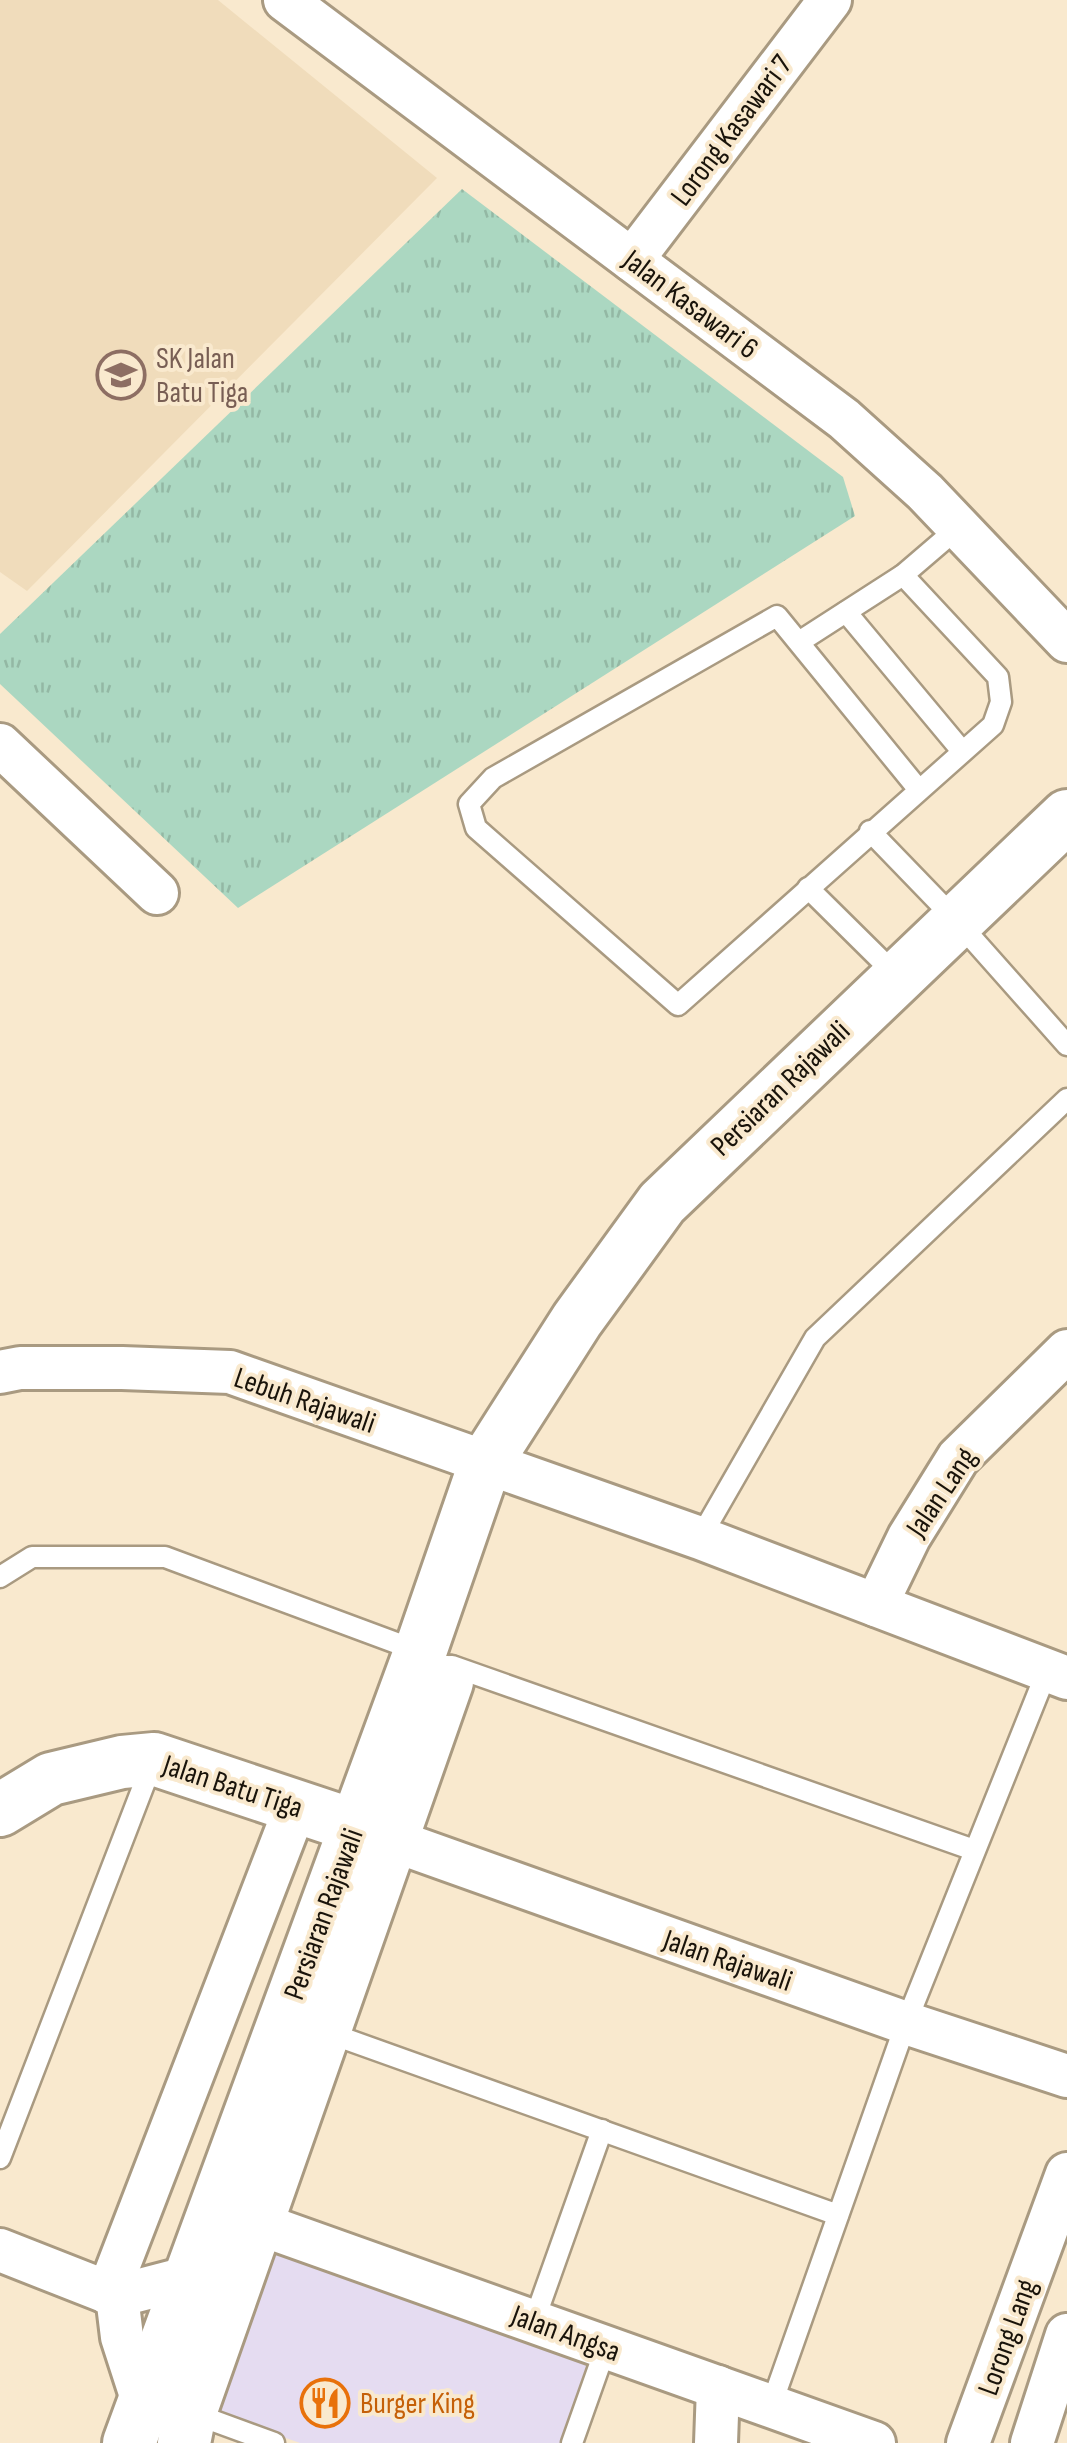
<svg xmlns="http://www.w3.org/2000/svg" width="1067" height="2443" viewBox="0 0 1067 2443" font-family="'Sofia Sans Condensed',sans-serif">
  <defs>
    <pattern id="park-tufts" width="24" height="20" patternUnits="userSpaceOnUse" patternTransform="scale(2.5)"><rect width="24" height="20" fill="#abd7c1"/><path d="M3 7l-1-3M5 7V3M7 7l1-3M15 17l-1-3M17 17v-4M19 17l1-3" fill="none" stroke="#93b8a4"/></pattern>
  </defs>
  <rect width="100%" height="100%" fill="#f9e9ce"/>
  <path fill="#e5dcf1" d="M274 2247 590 2356 562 2443H300L215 2413Z"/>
  <path fill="#f0dcbb" d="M0 0H218L437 178 27 591 0 572Z"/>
  <path fill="url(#park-tufts)" d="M462 189 843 477 855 516 238 908 0 684V634Z"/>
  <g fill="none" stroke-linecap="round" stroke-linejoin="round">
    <g stroke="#a99a81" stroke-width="25">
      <g id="service">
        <path d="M903 575 998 677 1001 702 993 725 678 1005 476 828 469 804 493 778 777 616 919 790"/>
        <path d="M846 612 962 751"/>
        <path d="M799 642 903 575 959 527"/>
        <path d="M870 831 956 920 1067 1045"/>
        <path d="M808 888 897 976"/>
        <path d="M700 1538 815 1338 1067 1099"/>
        <path d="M0 1577 32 1557H165L418 1651"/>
        <path d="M452 1666 974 1850"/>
        <path d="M326 2032 838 2215"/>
        <path d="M0 2158 153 1761"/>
        <path d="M534 2321 602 2130"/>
        <path d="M771 2406 906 2023 1047 1671"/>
        <path d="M192 2413 274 2443"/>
        <path d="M572 2443 606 2347"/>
      </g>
    </g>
    <g stroke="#a99a81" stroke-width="48">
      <g id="minor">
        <path d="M285 0 844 419 925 492 1067 641"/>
        <path d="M632 260 830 0"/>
        <path d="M0 745 157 893"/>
        <path d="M0 1372 20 1368H122L230 1372 700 1538 1067 1678"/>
        <path d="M876 1605 909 1537 958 1458 1067 1351"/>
        <path d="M364 1830 906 2023 1067 2076"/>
        <path d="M257 2223 874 2443"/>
        <path d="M0 2250 117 2296"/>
        <path d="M108 2293 296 1806"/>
        <path d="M117 2296 122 2337 143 2402"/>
        <path d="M117 2296 190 2277"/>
        <path d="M716 2443 718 2387"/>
        <path d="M968 2443 1067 2174"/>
        <path d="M1032 2443 1067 2335"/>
      </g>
    </g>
    <g stroke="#a99a81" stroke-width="58">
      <g id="tertiary">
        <path d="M0 1810 51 1779 122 1762 154 1759 355 1826"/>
        <path d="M129 2443 420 1652 485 1464 577 1320 662 1203 1067 816"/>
        <path d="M184 2443 190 2413 447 1682"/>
      </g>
    </g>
    <use href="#service" stroke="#fff" stroke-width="20"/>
    <use href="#minor" stroke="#fff" stroke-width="42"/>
    <use href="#tertiary" stroke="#fff" stroke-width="52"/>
  </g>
  <defs>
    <g id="school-ring" transform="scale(2.5)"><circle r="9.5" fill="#f9e9ce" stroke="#8d6e63" stroke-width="1.5"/><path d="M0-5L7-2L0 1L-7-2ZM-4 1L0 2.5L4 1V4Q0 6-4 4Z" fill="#8d6e63"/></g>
    <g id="restaurant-ring" transform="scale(2.5)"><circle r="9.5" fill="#f9e9ce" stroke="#e8710a" stroke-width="1.5"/><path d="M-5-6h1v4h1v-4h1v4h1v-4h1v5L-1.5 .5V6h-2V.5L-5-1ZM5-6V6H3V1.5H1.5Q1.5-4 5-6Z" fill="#e8710a"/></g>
  </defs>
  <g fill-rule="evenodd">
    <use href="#school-ring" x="121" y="375"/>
    <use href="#restaurant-ring" x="325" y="2403"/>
  </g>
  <g text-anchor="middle" stroke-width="8" stroke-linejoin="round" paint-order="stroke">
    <g font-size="30" fill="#19130a" stroke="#f9e9ce">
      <text transform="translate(731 130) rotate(-53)" y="10">Lorong Kasawari 7</text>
      <text transform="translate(691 304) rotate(37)" y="10">Jalan Kasawari 6</text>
      <text transform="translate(780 1088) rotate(-44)" y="10">Persiaran Rajawali</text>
      <text transform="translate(305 1400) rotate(19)" y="10">Lebuh Rajawali</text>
      <text transform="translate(941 1492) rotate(-56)" y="10">Jalan Lang</text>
      <text transform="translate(233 1786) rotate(18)" y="10">Jalan Batu Tiga</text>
      <text transform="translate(323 1914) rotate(-70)" y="10">Persiaran Rajawali</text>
      <text transform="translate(728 1960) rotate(19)" y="10">Jalan Rajawali</text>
      <text transform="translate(566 2333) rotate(20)" y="10">Jalan Angsa</text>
      <text transform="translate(1007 2337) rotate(-70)" y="10">Lorong Lang</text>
    </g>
    <g font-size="30" fill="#785e54" stroke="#f9e9ce" text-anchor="start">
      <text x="156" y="368">SK Jalan<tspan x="156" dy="34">Batu Tiga</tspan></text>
    </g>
    <g font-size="30" fill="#c56008" stroke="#f9e9ce" text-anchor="start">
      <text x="360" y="2413">Burger King</text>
    </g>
  </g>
</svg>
